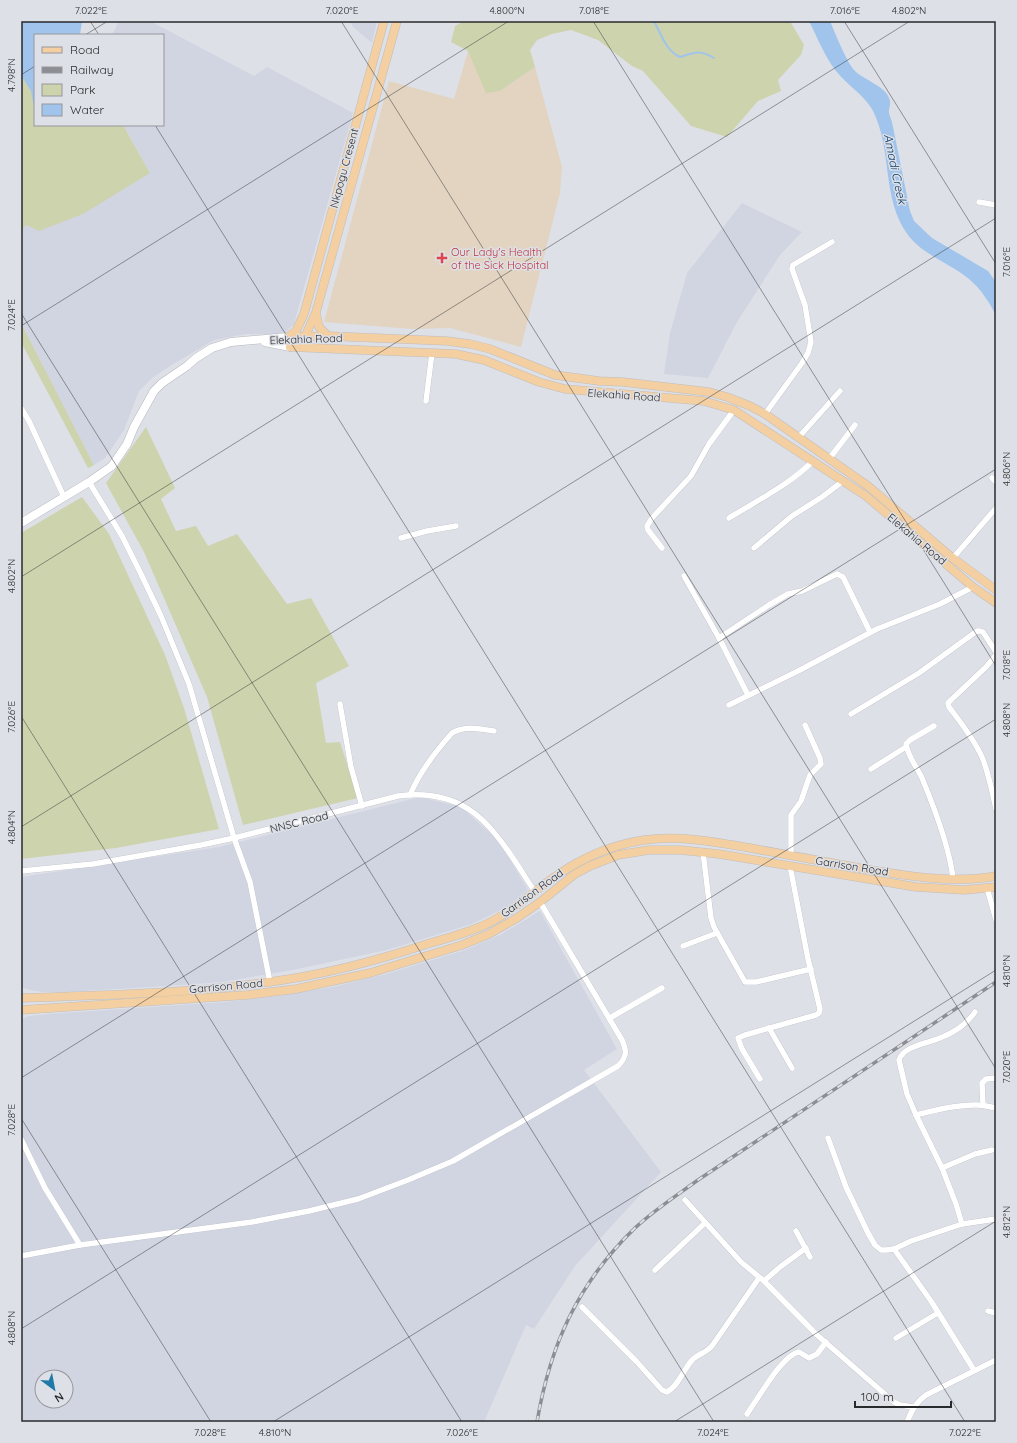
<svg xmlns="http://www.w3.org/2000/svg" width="1017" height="1443" viewBox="0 0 1017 1443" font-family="Quicksand,sans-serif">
  <rect width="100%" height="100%" fill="#dee0e7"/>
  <g fill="#d1d5e2" fill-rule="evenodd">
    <path d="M119 21H150L254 76 267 67 353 113 294 324 286 332 277 334H246L214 340 170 366 152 378 139 391 124 430 105 458 94 465 21 323V231L26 225 150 173 123 125H163V35H112Z"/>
    <path d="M350 21H377L372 43 353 27Z"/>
    <path d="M742 203 802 232 780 255 737 322 708 378 664 374 670 333 687 273Z"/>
    <path d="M420 797 461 807 499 841 528 890 505 908 472 924 387 950 293 970 222 982 168 986 66 992H43L30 990 21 987V877L219 847Z"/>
    <path d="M540 911 617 1049 584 1070 661 1172 575 1266 534 1329 526 1325 484 1422H21V1019L29 1016 48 1014 225 1002 279 996 333 987 386 974 465 950 500 935ZM42 1377H66V1401H42Z"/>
  </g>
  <path fill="#e2d4c1" d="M468 51 500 91 535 67 562 167 560 193 521 347 450 328 412 329 324 322 389 81 454 99Z"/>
  <g fill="#cdd3ad">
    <path d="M464 21H790L804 45 801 55 778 80 781 91 758 101 727 137 691 126 643 71 632 66 598 40 571 30 552 34 537 40 530 50 535 67 500 91 486 93 468 51 451 42 455 26Z"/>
    <path d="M21 35H35V125H123L150 173 83 214 39 231 26 225 21 231Z"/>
    <path d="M21 323 94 465 88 468 21 342Z"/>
    <path d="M146 427 175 488 161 499 176 531 196 526 208 546 237 534 287 604 311 598 349 666 316 683 326 743 340 742 358 798 243 825 207 697 144 552 106 483Z"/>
    <path d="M82 497 109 534 165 655 184 708 219 829 116 848 21 859V533Z"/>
  </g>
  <g fill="#a0c4ec">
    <path d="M21 21H82L80 35H35V113L31 91 21 75Z"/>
    <path d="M809 21H830C835 33 847 63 855 71 864 80 885 86 889 98 891 102 890 105 889 110 888 113 891 118 892 122L910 211 914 221 932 238 988 271 996 282V315C989 302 981 289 969 279 950 263 924 256 908 235 881 199 893 148 872 109 863 94 847 85 836 71 825 57 817 37 809 21Z"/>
  </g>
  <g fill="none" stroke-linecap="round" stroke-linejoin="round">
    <path stroke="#a0c4ec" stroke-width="2" d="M654 21C661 34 666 51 680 57 696 52 700 50 714 58"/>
    <g stroke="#b6b8bf" stroke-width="6">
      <g id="street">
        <path d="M979 202 996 205"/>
        <path d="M426 401 432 353"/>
        <path d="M21 408 29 421 64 497"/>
        <path d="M765 414 802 363 808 353 811 342 805 305 792 269 793 265 832 242"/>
        <path d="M798 438 840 391"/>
        <path d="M829 459 855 425"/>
        <path d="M992 478 996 482"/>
        <path d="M89 482 122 536 141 574 161 616 189 684 234 838 250 882 270 982"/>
        <path d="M729 518C758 500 789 485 813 461"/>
        <path d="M401 538 427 531 456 526"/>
        <path d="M662 548 648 530 647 526 652 518 691 476 709 444 734 410"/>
        <path d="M754 548 792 516 822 497 843 481"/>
        <path d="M953 558 996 508"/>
        <path d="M684 576 719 638 748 695"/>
        <path d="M719 638 769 605 788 594 802 591 837 574 843 577 870 632"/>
        <path d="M996 655 986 667 952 699 948 703 949 707C961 723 974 739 982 757 989 774 992 792 996 809"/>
        <path d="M340 704 351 767 362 806"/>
        <path d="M729 705 800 670 877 629 940 604 973 587"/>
        <path d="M851 714 919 673 977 631H980L983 632 996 652"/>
        <path d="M934 726 910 740 906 744C908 757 917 767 922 778 934 807 950 848 953 879"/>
        <path d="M871 769 906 747"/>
        <path d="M410 795C420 771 435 752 452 733 465 725 480 729 494 731"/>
        <path d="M703 852 711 918 714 927 745 982H756L811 969"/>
        <path d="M791 856V815L801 801 810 775 821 764 820 758 805 725"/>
        <path d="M21 871 93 864 201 845 234 838 398 796C475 786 498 836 535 892"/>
        <path d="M987 888 996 920"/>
        <path d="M683 946 717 933"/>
        <path d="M610 1018 662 988"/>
        <path d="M769 1028 792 1068"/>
        <path d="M760 1079 742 1049 738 1038 745 1035 816 1015 819 1013 820 1009 808 959 790 866"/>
        <path d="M983 1105 982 1083 986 1079 996 1078"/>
        <path d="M916 1115C934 1110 958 1104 978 1105 984 1105 990 1107 996 1108"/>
        <path d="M828 1138 846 1187 868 1233 875 1245 881 1250H886L894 1249 911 1241 962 1224 996 1219"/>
        <path d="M21 1139 45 1188 80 1245"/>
        <path d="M942 1168 975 1154 992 1150"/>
        <path d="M685 1200 741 1262 764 1281 817 1335 894 1402 900 1405 913 1407"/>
        <path d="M962 1224 956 1204 942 1168 916 1115 907 1094 899 1060C903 1046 929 1043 940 1038 953 1033 967 1024 975 1012"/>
        <path d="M796 1231 810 1257"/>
        <path d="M894 1249 931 1301 974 1370"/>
        <path d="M21 1256 80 1245 252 1222 309 1211 358 1199 408 1180 453 1161 618 1066C627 1057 627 1051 622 1040L540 902"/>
        <path d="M655 1270 705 1223"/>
        <path d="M764 1281 780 1267 806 1248"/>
        <path d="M582 1307 637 1362 662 1390 667 1392C679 1386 684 1368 693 1359 699 1354 707 1352 712 1346L759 1278"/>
        <path d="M988 1311 996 1313"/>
        <path d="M896 1338 938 1313"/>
        <path d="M747 1414C758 1399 782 1355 799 1352L809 1358 817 1354 826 1342"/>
        <path d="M907 1422C912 1410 916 1402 926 1395L996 1360"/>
      </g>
    </g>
    <g stroke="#b6b8bf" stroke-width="9">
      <g id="secondary">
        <path d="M265 342 290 347"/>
        <path d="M21 523 89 482 112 466 127 444 134 427 154 391 162 383 187 366 196 358 212 348 231 342 288 337"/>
      </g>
    </g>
    <g stroke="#bfbfc0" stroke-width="9">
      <g id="primary">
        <path d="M316 314 319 327 328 336"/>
        <path d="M288 337 328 336 447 341 470 344 490 349 555 375 599 381 623 382 709 392 727 397 750 406 765 414 868 486 950 556 996 590"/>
        <path d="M288 337 296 331 304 314 384 21"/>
        <path d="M304 339 316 312 397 21"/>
        <path d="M290 347 456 354 484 360 539 382 565 389 704 401 734 410 866 496 973 587 996 603"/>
        <path d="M21 998C104 995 187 994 269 982 322 975 376 961 427 944 445 939 463 934 480 927 509 915 531 893 556 876 583 857 611 845 644 840 680 835 715 842 750 848 788 855 826 862 865 869 908 876 953 884 996 876"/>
        <path d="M21 1010 247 995 296 989 370 973 462 945 489 934 517 918 540 902 575 874 590 866 618 855 649 850H680L719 854 916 887 964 890 996 887"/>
      </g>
    </g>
    <use href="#street" stroke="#fff" stroke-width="5.5"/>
    <use href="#secondary" stroke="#fff" stroke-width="8"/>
    <use href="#primary" stroke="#f3cfa1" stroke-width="8"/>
    <g stroke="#8c8e93" stroke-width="3.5">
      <path id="rail" d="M537 1422C550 1345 578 1283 635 1228 654 1210 676 1196 698 1180L996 982"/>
    </g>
    <use href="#rail" stroke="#dee0e7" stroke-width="2" stroke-dasharray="6" stroke-linecap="butt"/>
  </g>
  <path fill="none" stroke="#292a2c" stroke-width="1" stroke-opacity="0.45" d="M90 21 99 35M341 21 996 1069M593 21 996 666M844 21 996 264M85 35 108 21M21 75 35 66M155 125 965 1422M21 313 714 1422M21 326 509 21M21 577 910 21M21 716 462 1422M21 827 996 218M21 1078 996 469M21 1118 211 1422M21 1329 996 719M273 1422 996 970M674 1422 996 1221"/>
  <path fill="#e0444e" stroke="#dee0e7" stroke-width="1.5" d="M440 252h4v4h4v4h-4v4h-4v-4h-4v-4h4z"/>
  <g text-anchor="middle" stroke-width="3" stroke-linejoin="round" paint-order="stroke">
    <g font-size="11" fill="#292a2c" stroke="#dee0e7">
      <text transform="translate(344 168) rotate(-75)" y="4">Nkpogu Cresent</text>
      <text transform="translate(306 339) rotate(-2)" y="4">Elekahia Road</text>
      <text transform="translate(624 395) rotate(4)" y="4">Elekahia Road</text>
      <text transform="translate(917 539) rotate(40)" y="4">Elekahia Road</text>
      <text transform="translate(299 822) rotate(-14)" y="4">NNSC Road</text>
      <text transform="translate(852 866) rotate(9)" y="4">Garrison Road</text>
      <text transform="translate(532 893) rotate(-36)" y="4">Garrison Road</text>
      <text transform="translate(226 986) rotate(-5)" y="4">Garrison Road</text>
    </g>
    <g font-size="11" fill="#be3a42" stroke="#dee0e7" text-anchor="start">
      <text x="451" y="256">Our Lady's Health<tspan x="451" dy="13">of the Sick Hospital</tspan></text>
    </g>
    <g font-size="12" font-style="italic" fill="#003767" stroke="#dee0e7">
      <text transform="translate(895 169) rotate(78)" y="4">Amadi Creek</text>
    </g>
  </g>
  <rect width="1017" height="1443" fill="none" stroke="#dee0e7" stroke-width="44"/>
  <rect x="34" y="34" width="130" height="92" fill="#dee0e7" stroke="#96979c"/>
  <rect x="42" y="47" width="20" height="6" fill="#f3cfa1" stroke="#96979c"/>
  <text x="70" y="54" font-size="12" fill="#292a2c">Road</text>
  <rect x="42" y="67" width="20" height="6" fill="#8c8e93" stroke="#96979c"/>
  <text x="70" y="74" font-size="12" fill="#292a2c">Railway</text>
  <rect x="42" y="84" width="20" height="12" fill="#cdd3ad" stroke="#96979c"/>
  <text x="70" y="94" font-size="12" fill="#292a2c">Park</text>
  <rect x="42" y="104" width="20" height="12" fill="#a0c4ec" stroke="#96979c"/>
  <text x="70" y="114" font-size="12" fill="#292a2c">Water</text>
  <g transform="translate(54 1389) rotate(148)"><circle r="19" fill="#dee0e7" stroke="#96979c"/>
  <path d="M0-3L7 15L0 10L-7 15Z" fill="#2079a7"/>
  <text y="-6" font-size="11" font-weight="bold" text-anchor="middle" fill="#292a2c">N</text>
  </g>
  <path d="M855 1401v6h96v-6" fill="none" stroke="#292a2c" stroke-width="2"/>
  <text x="861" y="1401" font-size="12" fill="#292a2c" stroke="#dee0e7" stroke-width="3" paint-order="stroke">100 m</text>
  <rect x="22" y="22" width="973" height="1399" fill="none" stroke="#292a2c" stroke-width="1.5"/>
  <g font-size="10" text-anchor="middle" fill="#292a2c">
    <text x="91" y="14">7.022°E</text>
    <text x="342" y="14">7.020°E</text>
    <text x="507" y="14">4.800°N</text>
    <text x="594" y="14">7.018°E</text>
    <text x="845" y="14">7.016°E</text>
    <text x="909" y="14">4.802°N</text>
    <text transform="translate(11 75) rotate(-90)" y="4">4.798°N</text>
    <text transform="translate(1006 262) rotate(-90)" y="4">7.016°E</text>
    <text transform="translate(11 315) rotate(-90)" y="4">7.024°E</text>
    <text transform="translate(1006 469) rotate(-90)" y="4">4.806°N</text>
    <text transform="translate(11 576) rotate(-90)" y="4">4.802°N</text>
    <text transform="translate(1006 665) rotate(-90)" y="4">7.018°E</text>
    <text transform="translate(11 717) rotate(-90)" y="4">7.026°E</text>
    <text transform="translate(1006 720) rotate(-90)" y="4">4.808°N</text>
    <text transform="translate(11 827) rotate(-90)" y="4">4.804°N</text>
    <text transform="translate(1006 971) rotate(-90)" y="4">4.810°N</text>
    <text transform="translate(1006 1067) rotate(-90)" y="4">7.020°E</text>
    <text transform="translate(11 1120) rotate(-90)" y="4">7.028°E</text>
    <text transform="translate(1006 1222) rotate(-90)" y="4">4.812°N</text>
    <text transform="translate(11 1328) rotate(-90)" y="4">4.808°N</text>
    <text x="210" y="1436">7.028°E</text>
    <text x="275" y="1436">4.810°N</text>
    <text x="462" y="1436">7.026°E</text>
    <text x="713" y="1436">7.024°E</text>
    <text x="965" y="1436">7.022°E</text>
  </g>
</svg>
